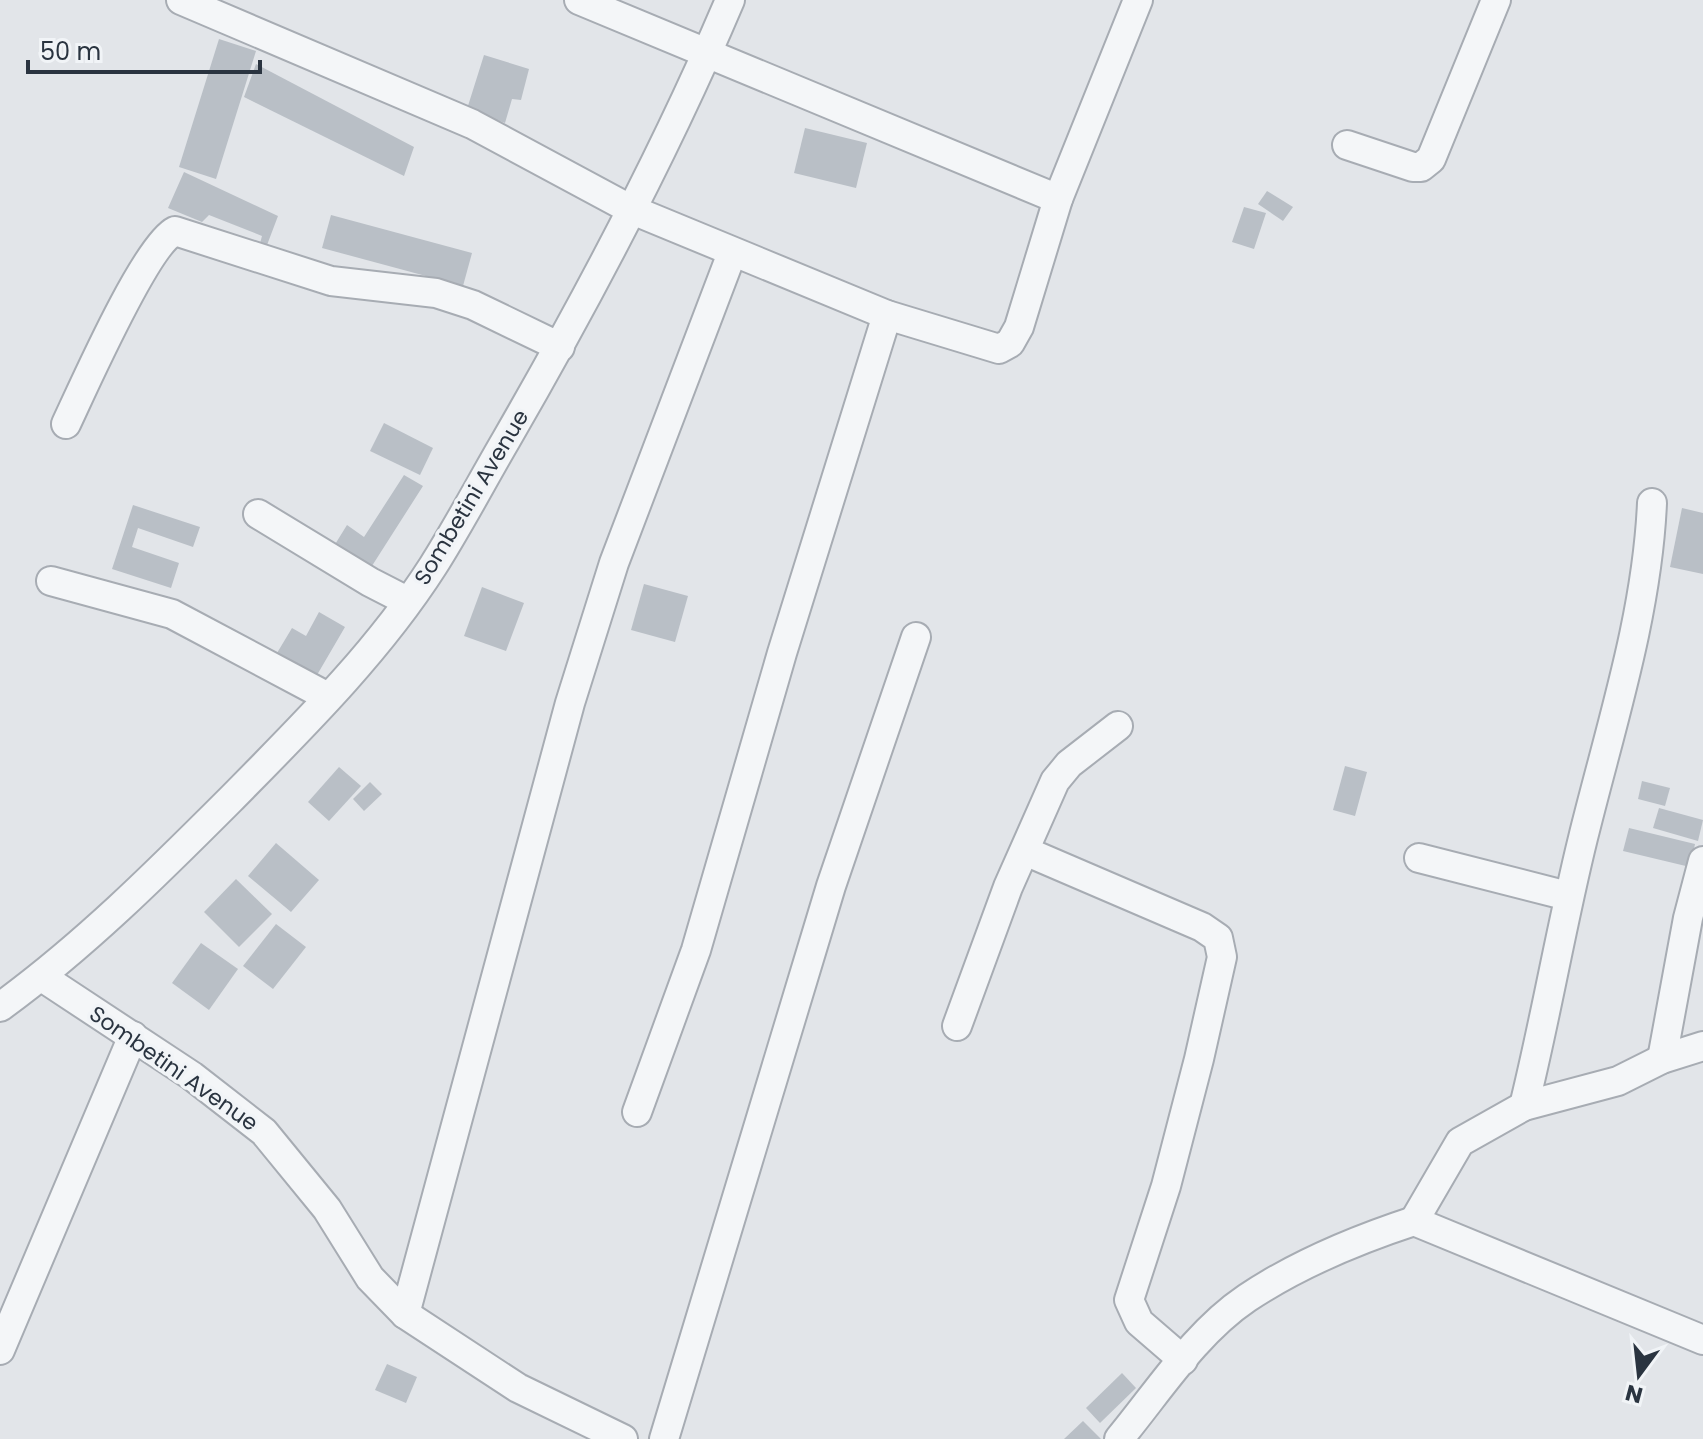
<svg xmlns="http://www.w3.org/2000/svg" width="1703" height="1439" viewBox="0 0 1703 1439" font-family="Poppins,sans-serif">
  <rect width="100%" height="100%" fill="#e2e5e9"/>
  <g fill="#b9bfc6">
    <path d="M219 39 256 51 216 179 179 167Z"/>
    <path d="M484 55 529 69 521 100 512 99 505 123 467 109Z"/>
    <path d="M256 64 414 147 404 176 244 97Z"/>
    <path d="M805 128 867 143 856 188 794 173Z"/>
    <path d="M184 172 278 216 264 253 258 251 262 236 209 215 202 222 168 208Z"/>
    <path d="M1267 191 1293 207 1283 221 1258 204Z"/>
    <path d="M1244 207 1266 213 1254 249 1232 242Z"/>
    <path d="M331 215 472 253 463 286 322 248Z"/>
    <path d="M384 423 433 448 420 475 370 451Z"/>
    <path d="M404 475 423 486 370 569 334 546 347 525 364 537Z"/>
    <path d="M133 505 200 527 193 547 138 528 132 547 179 563 171 588 112 569Z"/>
    <path d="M1682 508 1703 513V574L1670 567Z"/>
    <path d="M644 584 688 596 675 642 631 630Z"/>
    <path d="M482 587 524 603 506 651 464 636Z"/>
    <path d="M319 612 345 627 317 675 277 653 292 628 306 636Z"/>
    <path d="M1345 766 1367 772 1355 816 1333 810Z"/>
    <path d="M339 767 361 786 329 821 308 802Z"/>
    <path d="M1642 781 1670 788 1665 806 1638 799Z"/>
    <path d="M370 782 382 794 364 811 353 799Z"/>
    <path d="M1659 808 1703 820 1698 841 1653 828Z"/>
    <path d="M1629 828 1695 844 1690 867 1623 851Z"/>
    <path d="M276 843 319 880 291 912 248 876Z"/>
    <path d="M236 879 272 914 239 947 204 912Z"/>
    <path d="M276 924 306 947 273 989 243 966Z"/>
    <path d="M201 943 238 969 209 1010 172 983Z"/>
    <path d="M387 1364 417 1377 406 1403 375 1390Z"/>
    <path d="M1122 1373 1136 1388 1100 1423 1086 1408Z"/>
    <path d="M1083 1421 1101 1439H1064Z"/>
  </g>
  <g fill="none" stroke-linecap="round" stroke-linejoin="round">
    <g stroke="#a7acb3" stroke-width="32">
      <g id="minor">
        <path d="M181 0 472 124 630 209 887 315 999 349 1010 343 1019 327 1058 199 1138 0"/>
        <path d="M579 0 1058 199"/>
        <path d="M1347 145 1413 167H1421L1431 159 1496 0"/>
        <path d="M66 424C83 388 146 245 175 231L331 281 436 293 473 305 560 347"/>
        <path d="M258 514 370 582 407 601"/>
        <path d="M51 581 172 614 328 697"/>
        <path d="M1025 851 1202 927 1218 938 1222 957 1199 1059 1166 1186 1129 1300 1139 1322 1183 1360"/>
        <path d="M1419 858 1568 896"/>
        <path d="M42 977 192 1076 264 1132 327 1209 370 1278 405 1314 518 1388 623 1439"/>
        <path d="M0 1007C84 946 157 873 230 800 302 727 378 652 433 566 459 525 482 481 506 440 588 298 666 151 730 0"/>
        <path d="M957 1026 1008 887 1055 781 1069 764 1118 726"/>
        <path d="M1662 1059 1688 918 1703 861"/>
        <path d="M1524 1106C1546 1017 1561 927 1583 838 1610 728 1647 617 1652 503"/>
        <path d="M637 1112 696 950 782 653 887 315"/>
        <path d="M1414 1221 1460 1142 1524 1106 1618 1081 1662 1059 1703 1046"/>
        <path d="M405 1314 570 703 614 563 732 253"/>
        <path d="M0 1350 133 1036"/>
        <path d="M664 1439 831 886 916 637"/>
        <path d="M1119 1439C1158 1392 1195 1333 1247 1298 1298 1264 1356 1240 1414 1221L1703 1340"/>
      </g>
    </g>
    <use href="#minor" stroke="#f4f6f8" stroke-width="28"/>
  </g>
  <g text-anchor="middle" stroke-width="7" stroke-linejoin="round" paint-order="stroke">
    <g font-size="22" fill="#2a3440" stroke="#f1f4f7">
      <text transform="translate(471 497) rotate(-59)" y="8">Sombetini Avenue</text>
      <text transform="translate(174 1068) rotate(35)" y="8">Sombetini Avenue</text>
    </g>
  </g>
  <g transform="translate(1639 1375) rotate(195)" stroke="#f1f4f7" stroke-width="6" paint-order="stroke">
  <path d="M0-6L14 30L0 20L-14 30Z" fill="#2a3440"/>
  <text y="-12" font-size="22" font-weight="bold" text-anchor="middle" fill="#2a3440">N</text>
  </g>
  <path d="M28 60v12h232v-12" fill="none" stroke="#2a3440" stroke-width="4"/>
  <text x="40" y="60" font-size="24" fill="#2a3440" stroke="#f1f4f7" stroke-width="6" paint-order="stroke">50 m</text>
</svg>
